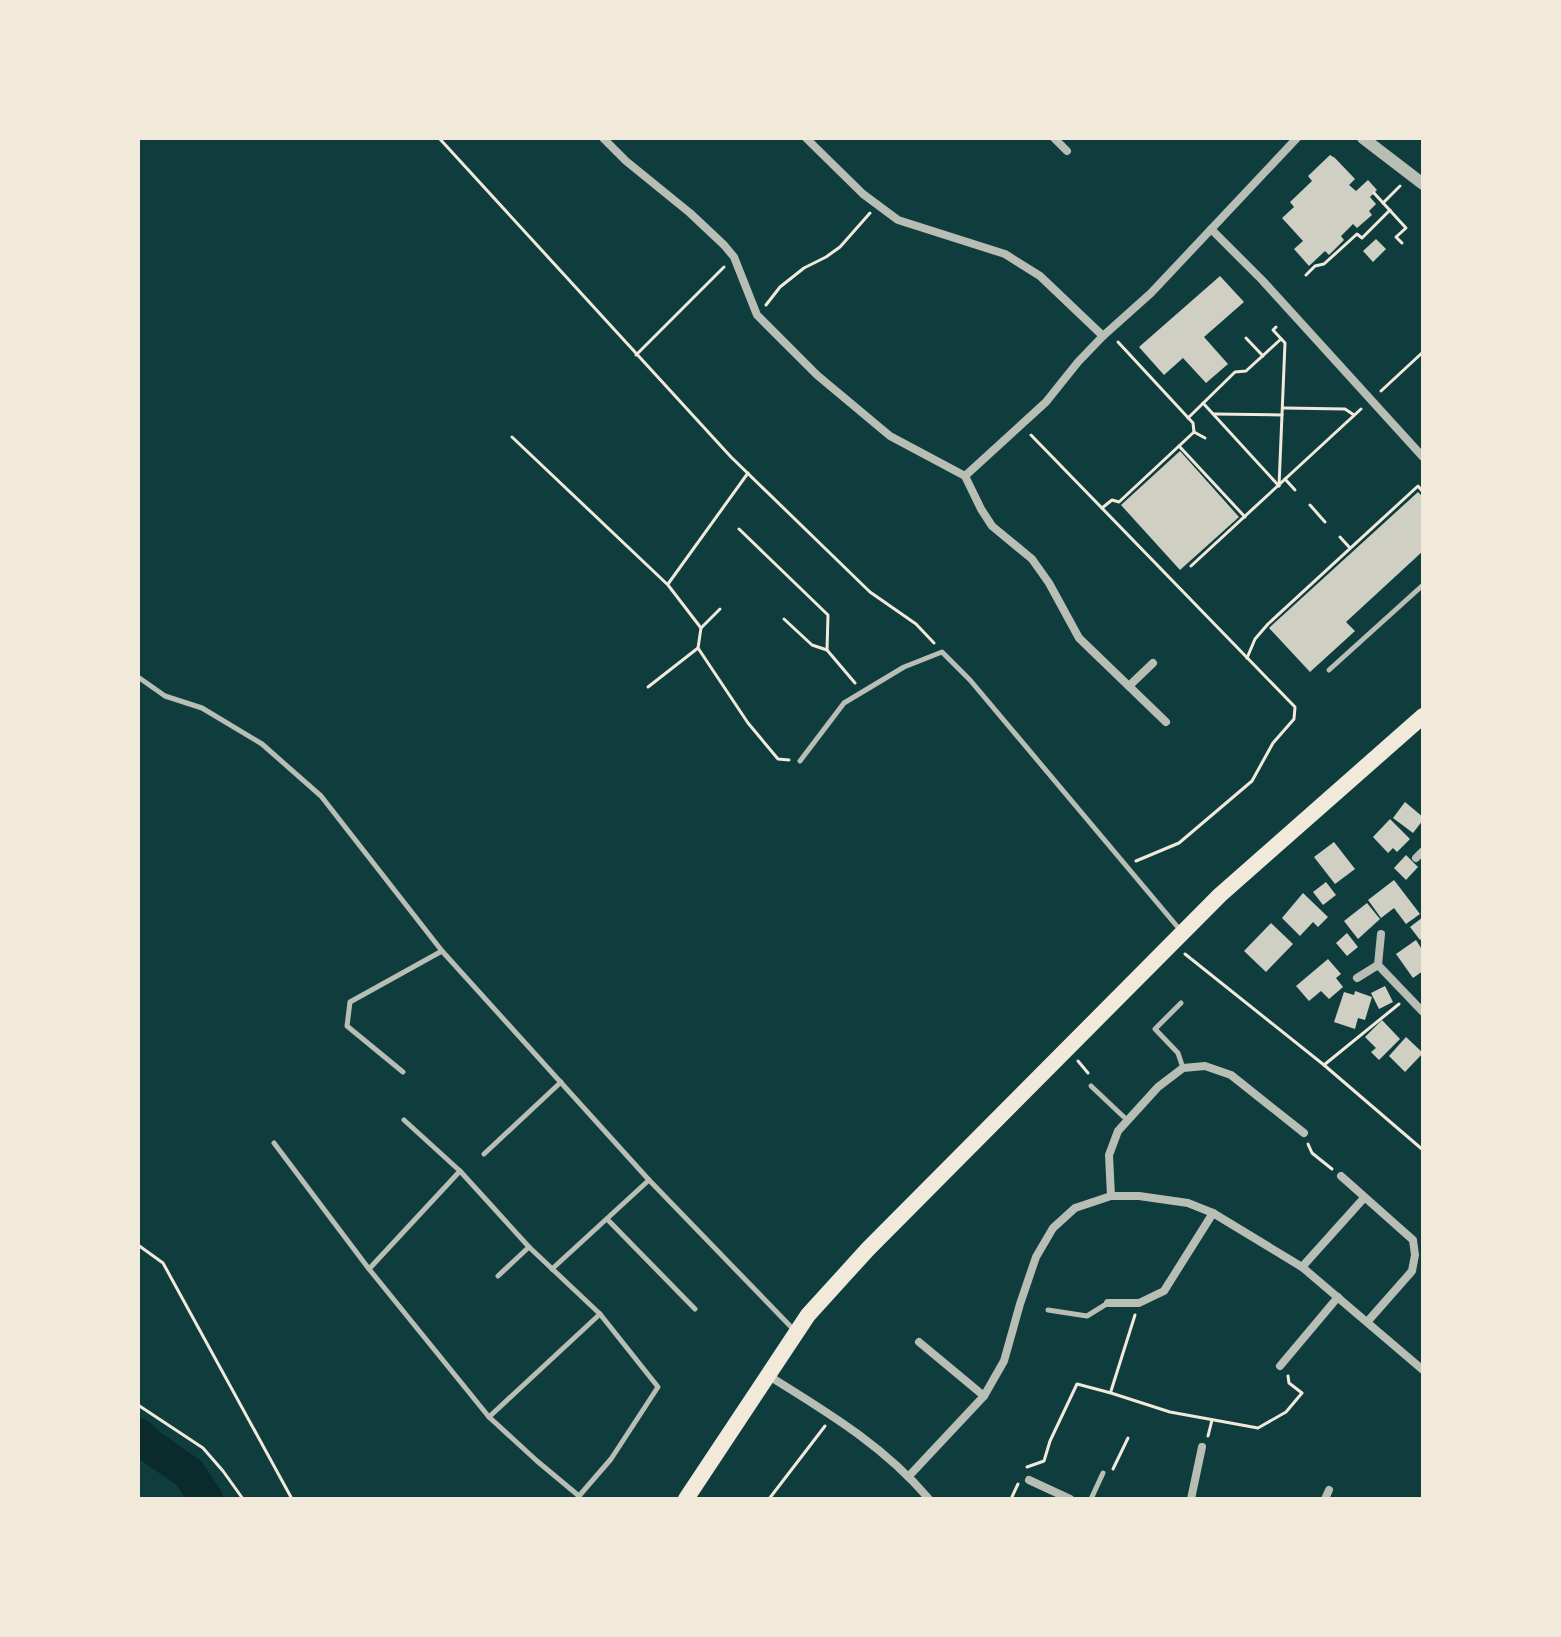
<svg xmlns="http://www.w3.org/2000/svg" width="1561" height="1637" viewBox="0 0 1561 1637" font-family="'Noto Sans',sans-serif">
  <rect width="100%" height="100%" fill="#0f3d3e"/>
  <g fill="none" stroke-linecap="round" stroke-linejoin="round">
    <path stroke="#0a2a2b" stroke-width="34" d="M138 1435 150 1446 189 1473 206 1499"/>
  </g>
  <g fill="#cfcfc3">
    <path d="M1330 155 1335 158 1355 179 1349 185 1356 191 1368 180 1377 190 1370 197 1376 204 1369 211 1372 215 1357 228 1353 224 1341 236 1344 240 1329 255 1325 251 1309 266 1294 249 1303 241 1282 218 1294 207 1290 202 1312 181 1308 176Z"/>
    <path d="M1376 239 1386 249 1373 262 1363 251Z"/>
    <path d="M1220 276 1244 302 1204 337 1228 364 1206 383 1183 358 1164 375 1139 347Z"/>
    <path d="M1180 451 1239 517 1180 570 1121 505Z"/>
    <path d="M1418 492 1423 497V551L1346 622 1355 631 1310 672 1269 628Z"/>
    <path d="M1405 802 1423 817V820L1413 833 1393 818Z"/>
    <path d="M1390 819 1410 839 1397 852 1393 848 1388 853 1373 837Z"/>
    <path d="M1334 842 1355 869 1335 884 1314 857Z"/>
    <path d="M1406 855 1418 867 1406 880 1394 868Z"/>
    <path d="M1394 880 1420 914 1406 924 1394 908 1381 918 1368 900Z"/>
    <path d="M1326 882 1336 895 1323 905 1313 892Z"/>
    <path d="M1303 893 1328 917 1318 927 1313 922 1300 936 1282 918Z"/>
    <path d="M1367 903 1380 919 1358 939 1344 921Z"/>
    <path d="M1423 917V938L1420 940 1410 927Z"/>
    <path d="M1271 923 1293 944 1266 972 1244 951Z"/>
    <path d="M1347 933 1358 947 1347 956 1336 943Z"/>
    <path d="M1416 940 1423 951V971L1413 978 1396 954Z"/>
    <path d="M1328 959 1341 974 1336 978 1343 987 1329 999 1321 991 1309 1001 1296 986Z"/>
    <path d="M1385 986 1393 1002 1379 1009 1371 993Z"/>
    <path d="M1355 991 1372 997 1365 1020 1358 1018 1355 1029 1334 1022 1344 992 1354 995Z"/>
    <path d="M1382 1020 1400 1039 1379 1060 1371 1052 1376 1048 1365 1037Z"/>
    <path d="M1406 1037 1423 1053 1405 1072 1389 1056Z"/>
  </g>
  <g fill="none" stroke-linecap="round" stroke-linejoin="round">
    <g stroke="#f1e9da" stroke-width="3">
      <path d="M439 138 731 457 870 592 916 624 934 643"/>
      <path d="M1374 193 1406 228 1396 237 1402 243"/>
      <path d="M1383 203 1400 186"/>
      <path d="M1306 275 1315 266 1324 264 1357 234 1362 238 1390 210"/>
      <path d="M766 305 780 287 804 268 826 257 840 247 870 213"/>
      <path d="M1276 327 1273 330 1285 343 1279 486"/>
      <path d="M1246 338 1263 356"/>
      <path d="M1118 342 1193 423 1194 432 1205 438"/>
      <path d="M636 355 724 267"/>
      <path d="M1381 391 1423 352"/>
      <path d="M1203 403 1279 486"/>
      <path d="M1284 408 1345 409 1354 415"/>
      <path d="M1214 414 1282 415"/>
      <path d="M1188 418 1235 372 1246 371 1281 339"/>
      <path d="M1031 435 1295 707 1294 719 1273 743 1252 781 1179 843 1136 861"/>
      <path d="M512 437 668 585 701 628 698 648 748 723 778 759 789 760"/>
      <path d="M1179 446 1245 517"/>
      <path d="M1285 479 1295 490"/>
      <path d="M1310 505 1325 522"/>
      <path d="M1102 508 1112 500 1119 502 1194 432"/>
      <path d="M739 529 828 615 827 650 855 683"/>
      <path d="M1340 537 1350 548"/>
      <path d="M1191 566 1361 409"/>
      <path d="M668 584 748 473"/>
      <path d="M784 619 812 645 827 650"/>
      <path d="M701 628 720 609"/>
      <path d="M1247 658 1255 639 1268 624 1418 486 1423 492"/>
      <path d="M648 687 698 648"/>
      <path d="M1185 954 1324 1065 1423 1150"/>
      <path d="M1078 1061 1088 1073"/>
      <path d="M1324 1065 1399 1004"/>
      <path d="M1308 1144 1312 1153 1332 1169"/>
      <path d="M138 1245 163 1263 292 1499"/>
      <path d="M1111 1391 1135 1315"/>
      <path d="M138 1405 203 1448 223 1471 243 1499"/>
      <path d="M1208 1436 1212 1420"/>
      <path d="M1027 1467 1044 1461 1050 1441 1077 1384 1111 1393 1170 1412 1258 1428 1286 1412 1302 1393 1289 1383 1288 1376"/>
      <path d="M1113 1469 1128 1438"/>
      <path d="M769 1499 825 1426"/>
      <path d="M1011 1499 1018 1484"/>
    </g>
    <g stroke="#b8beb3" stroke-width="5">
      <path d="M1329 670 1423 585"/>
      <path d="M138 677 165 696 202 708 262 744 321 796 442 951 649 1180 794 1330"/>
      <path d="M800 761 844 703 904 667 942 652 970 680 1181 931"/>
      <path d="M1181 1003 1155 1029 1178 1053 1183 1068"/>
      <path d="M403 1072 347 1026 350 1002 442 951"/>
      <path d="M1091 1086 1127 1120"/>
      <path d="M274 1143 369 1269 489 1417 537 1461 579 1496 611 1459 658 1387 600 1314 529 1247 460 1171"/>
      <path d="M484 1154 561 1082"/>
      <path d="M607 1219 695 1309"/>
      <path d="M369 1269 460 1171 404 1120"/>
      <path d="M552 1269 649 1180"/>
      <path d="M498 1276 529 1247"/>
      <path d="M1048 1310 1087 1316 1108 1303"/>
      <path d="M489 1417 600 1314"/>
      <path d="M1091 1499 1103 1473"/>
    </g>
    <g stroke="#b8beb3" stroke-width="8">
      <path d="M603 138 626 161 690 213 724 245 734 257 757 315 817 375 890 436 965 476 981 509 992 526 1032 559 1049 583 1079 638 1166 722"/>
      <path d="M806 138 863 194 898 220 1005 254 1040 276 1103 336"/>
      <path d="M1054 138 1067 151"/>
      <path d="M1211 229 1262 280 1423 457"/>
      <path d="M965 476 1046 402 1078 362 1103 336 1151 293 1297 138"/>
      <path d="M1129 686 1153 663"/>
      <path d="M1416 858 1423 851"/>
      <path d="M1381 934 1378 965 1423 1012"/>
      <path d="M1357 978 1378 965"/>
      <path d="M1341 1176 1413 1240 1415 1255 1412 1271 1368 1321"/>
      <path d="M1111 1196 1109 1155 1118 1131 1158 1087 1183 1068 1205 1066 1231 1075 1304 1133"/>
      <path d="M1302 1267 1364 1198"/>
      <path d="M1108 1303H1139L1164 1291 1213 1213"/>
      <path d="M919 1342 984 1396"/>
      <path d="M1280 1366 1338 1297"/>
      <path d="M769 1376C827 1412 884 1446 929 1499"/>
      <path d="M909 1476 984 1396 1004 1361 1020 1304 1036 1257 1053 1228 1075 1208 1111 1196H1139L1188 1203 1213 1213 1302 1267 1423 1370"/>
      <path d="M1029 1480 1070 1499"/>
      <path d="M1191 1499 1202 1447"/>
      <path d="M1325 1499 1329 1490"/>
    </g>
    <path stroke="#b8beb3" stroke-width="12" d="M1363 138 1423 184"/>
    <path stroke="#f1e9da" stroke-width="16" d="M686 1499 808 1315 868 1249 1220 895 1423 716"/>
  </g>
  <rect width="1561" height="1637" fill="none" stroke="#f1e9da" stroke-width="280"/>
</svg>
